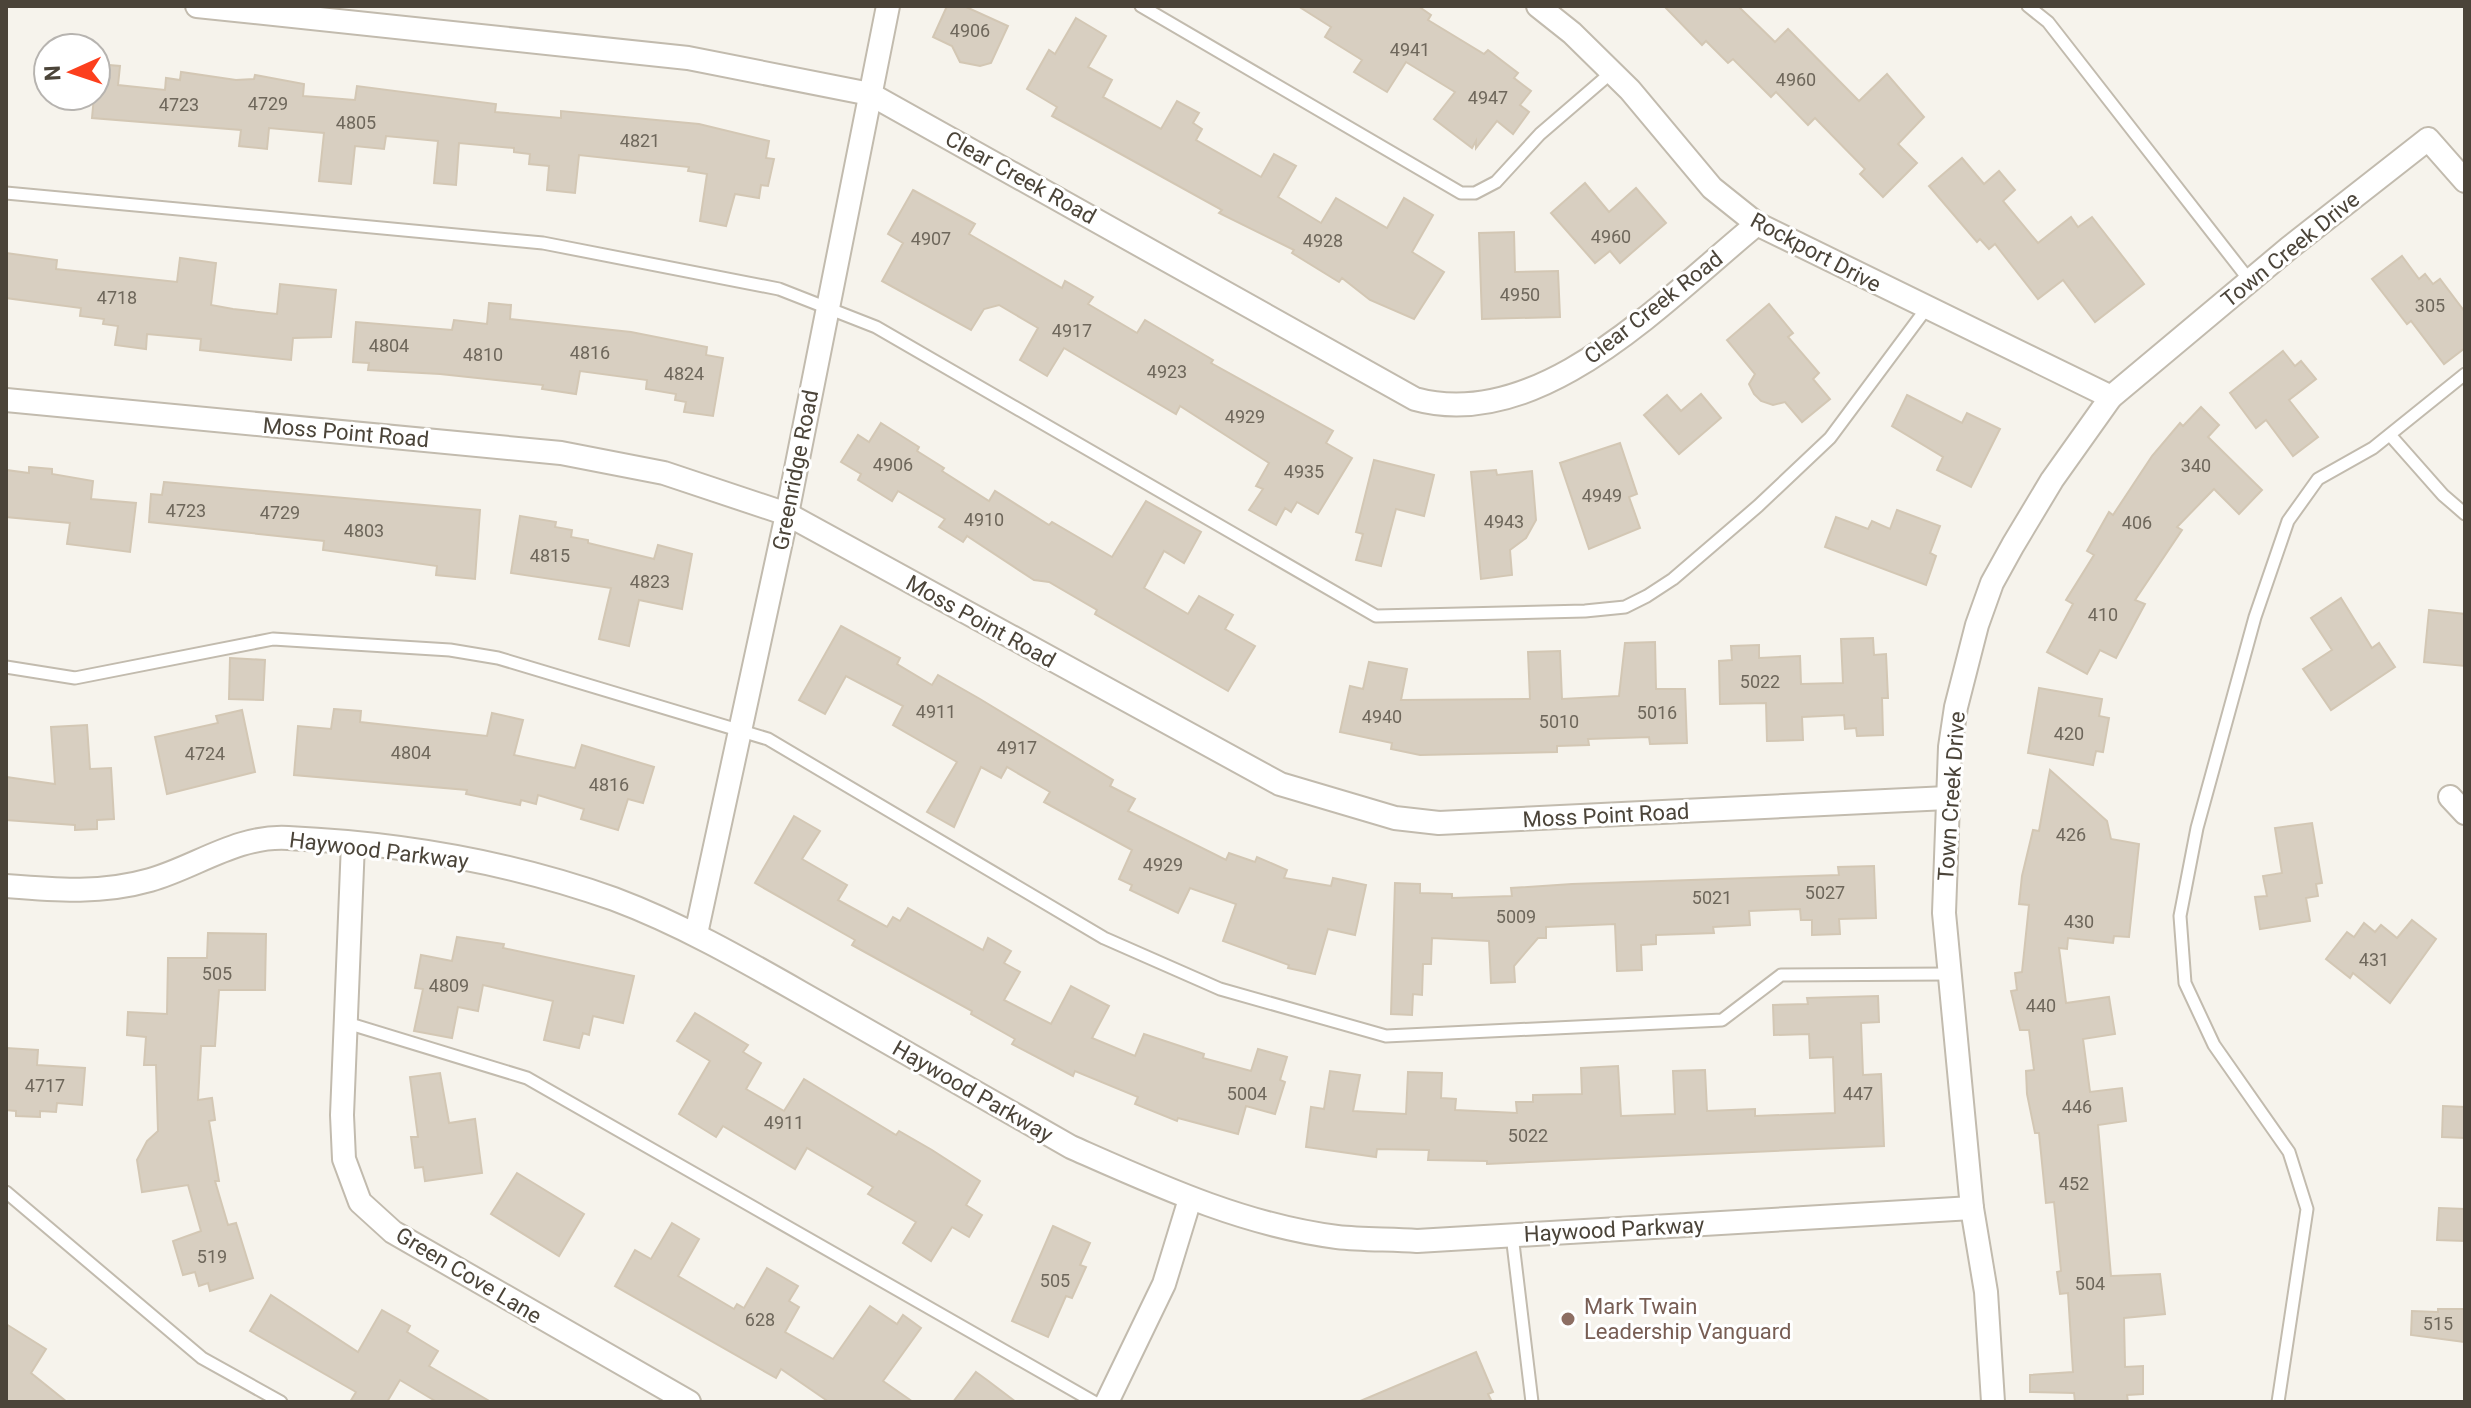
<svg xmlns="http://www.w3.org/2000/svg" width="2471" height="1408" viewBox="0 0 2471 1408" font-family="Roboto,sans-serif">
  <rect width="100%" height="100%" fill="#f6f3ec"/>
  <g fill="#d8cfc1" stroke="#d3c7b4" stroke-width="2">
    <path d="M947 6H964L1008 26 991 63 980 66 960 62 952 46 933 37Z"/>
    <path d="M1298 6H1418L1431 15 1428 20 1484 54 1488 50 1518 73 1514 78 1531 91 1520 105 1529 112 1513 134 1497 121 1476 148V141L1472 148 1434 119 1455 92 1406 62 1387 92 1354 72 1362 60 1325 37 1331 27Z"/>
    <path d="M1664 6H1738L1775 42 1788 29 1859 101 1887 74 1924 117 1898 144 1917 163 1883 197 1860 174 1865 169 1815 118 1808 125 1776 92 1771 97 1733 59 1728 63 1706 41 1702 45Z"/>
    <path d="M1076 18 1106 36 1088 67 1112 80 1103 97 1161 129 1177 101 1199 113 1193 123 1202 129 1196 140 1261 177 1274 154 1296 166 1278 197 1321 223 1336 198 1387 228 1404 198 1433 215 1412 252 1444 272 1414 319 1370 300 1342 278 1339 282 1292 253 1294 250 1219 213 1222 210 1052 116 1057 107 1027 89 1049 50 1055 54Z"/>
    <path d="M97 64 120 66 118 85 165 90 166 78 180 80 181 72 236 80 254 79 255 75 304 84 303 96 355 100 357 86 496 104 495 112 561 118V111L699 124 769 141 766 158 774 159 768 186 761 185 759 198 735 194 726 226 700 221 707 174 688 171 689 167 579 155 575 193 547 190 549 166 529 164 530 154 514 152V148L459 143 456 185 434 183 438 141 386 136 384 149 355 146 351 184 319 181 324 133 269 128 267 149 239 146 241 130 92 118Z"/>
    <path d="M1962 158 1984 184 1999 171 2015 190 2003 201 2038 243 2071 217 2078 227 2092 217 2144 284 2095 322 2063 280 2038 299 1995 244 1989 249 1980 239 1977 242 1929 186Z"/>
    <path d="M1585 183 1609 212 1636 188 1666 223 1620 263 1610 251 1595 263 1551 213Z"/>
    <path d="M913 190 975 224 969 234 1062 288 1065 281 1093 297 1088 304 1137 333 1145 320 1213 360 1211 363 1333 431 1326 443 1352 458 1318 514 1297 502 1291 512 1285 508 1276 525 1249 510 1263 489 1256 486 1269 463 1180 406 1176 414 1064 348 1047 376 1020 360 1038 328 999 305 984 309 971 330 882 281 903 243 888 234Z"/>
    <path d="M1514 232 1515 272 1558 271 1560 317 1482 319 1479 233Z"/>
    <path d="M6 253 57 260 56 269 177 282 180 258 216 263 211 305 233 309 277 314 280 284 336 290 331 337 293 338 291 360 200 350 201 339 147 334 146 349 115 345 118 326 103 324 104 319 80 316 81 308 6 298Z"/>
    <path d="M2402 256 2419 279 2425 274 2433 284 2440 279 2465 312V348L2444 364 2411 321 2407 324 2372 279Z"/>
    <path d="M489 303 511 305 510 319 631 332 707 347 706 355 723 358 713 416 684 412 686 402 675 400 676 394 646 389 647 380 580 371 576 394 542 389 543 385 440 374 368 370 369 363 353 362 356 322 452 330 454 320 487 324Z"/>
    <path d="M1769 304 1793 333 1788 337 1819 373 1813 379 1830 399 1802 422 1785 402 1773 405 1761 401 1754 394 1749 384 1755 374 1727 340Z"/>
    <path d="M2283 351 2295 366 2301 361 2316 379 2289 400 2318 437 2293 456 2266 420 2256 428 2230 393Z"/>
    <path d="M1701 394 1721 418 1679 454 1644 415 1667 395 1681 411Z"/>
    <path d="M1907 395 1962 423 1967 413 2000 429 1971 487 1937 470 1943 457 1892 426Z"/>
    <path d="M2201 407 2219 425 2208 437 2262 490 2239 514 2214 489 2177 527 2182 530 2135 600 2145 604 2116 658 2100 650 2087 674 2047 652 2073 604 2066 600 2094 555 2087 551 2109 512 2113 515 2152 456 2180 423 2183 426Z"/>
    <path d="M881 423 919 447 917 451 944 468 942 471 989 501 995 491 1049 525 1052 522 1112 557 1146 501 1201 532 1184 563 1164 551 1144 588 1188 614 1199 596 1233 615 1225 629 1255 646 1228 691 1095 614 1097 610 1049 582 1034 580 967 536 963 542 939 527 945 519 898 491 892 501 858 480 861 474 841 462 858 435 869 442Z"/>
    <path d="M1620 443 1637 494 1629 497 1640 528 1589 549 1560 463Z"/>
    <path d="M1374 460 1434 475 1424 516 1396 509 1381 566 1356 560 1363 534 1356 532Z"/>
    <path d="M29 467 52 469V474L93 481 91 499 136 503 130 552 67 544 70 523 6 517V470L29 473Z"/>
    <path d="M1496 470 1497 475 1532 471 1536 520 1526 538 1510 550 1512 575 1481 579 1471 472Z"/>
    <path d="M164 482 480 510 475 579 436 575 437 566 323 550 324 541 149 522 151 494 162 495Z"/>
    <path d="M1897 510 1940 526 1930 553 1936 556 1926 585 1825 547 1836 517 1868 529 1872 521 1890 529Z"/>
    <path d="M520 516 556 522 555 527 572 530 571 537 588 540V543L654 559 658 545 692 554 682 609 639 600 629 646 599 639 611 588 511 573Z"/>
    <path d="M2341 598 2372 648 2379 643 2395 667 2331 710 2303 669 2332 650 2311 618Z"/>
    <path d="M2429 610 2465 614V666L2424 662Z"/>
    <path d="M841 626 900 658 897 664 932 685 938 675 980 699 1113 780 1110 786 1135 799 1128 811 1226 860 1229 853 1255 862 1257 857 1287 870 1284 878 1331 886 1333 878 1366 885 1355 935 1328 929 1315 974 1288 968 1289 965 1223 941 1236 904 1190 888 1178 913 1130 890 1132 885 1119 879 1132 850 1044 802 1050 792 1007 767 1001 778 981 767 954 827 927 812 957 762 893 725 903 706 846 676 825 714 799 700Z"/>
    <path d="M1873 638 1874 655 1886 654 1888 698H1882L1883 735 1857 736 1856 728 1845 729 1844 715 1802 717 1803 740 1767 741 1766 703 1720 704 1719 661 1732 660 1731 646 1759 645V658L1800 656 1801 684 1843 683 1841 639Z"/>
    <path d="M1655 642 1656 689H1685L1687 743 1650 744 1649 737 1588 739 1589 745 1557 746V752L1420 755 1391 749 1392 743 1340 732 1350 686 1363 689 1369 662 1407 669 1401 700 1530 699 1528 652 1560 651 1562 699 1619 696 1625 643Z"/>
    <path d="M230 658 265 660 263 700 229 699Z"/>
    <path d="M2039 688 2102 699 2099 716 2109 718 2103 752 2096 751 2093 765 2028 753Z"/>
    <path d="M334 709 361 711 360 722 487 736 492 713 523 720 514 755 575 768 582 745 654 767 643 803 628 799 618 830 581 819 584 809 538 795 536 804 521 800 520 805 466 794 467 790 294 775 298 726 331 729Z"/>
    <path d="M242 710 255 772 167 794 155 737 218 723 216 716Z"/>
    <path d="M87 725 90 769 111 768 114 819 97 820V829L75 830V825L6 820V777L55 784 51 727Z"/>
    <path d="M2050 770 2107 821 2111 839 2139 844 2129 937 2114 936 2113 943 2068 938 2067 949 2059 948 2066 1003 2109 997 2115 1034 2083 1039 2090 1092 2122 1088 2126 1121 2098 1125 2111 1276 2160 1274 2165 1314 2124 1318 2125 1367 2143 1366V1394L2127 1395 2128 1402H2075L2074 1393 2030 1392V1375L2073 1372 2068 1293 2060 1294 2057 1272 2061 1271 2054 1202 2046 1203 2039 1133H2035L2027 1094 2026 1071 2034 1070 2029 1030H2020L2011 991 2017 990 2015 973 2022 972 2029 905 2019 904 2022 876 2033 830 2039 831Z"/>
    <path d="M794 816 820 831 802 859 847 885 838 900 887 927 893 917 900 921 908 908 983 950 988 938 1011 951 1004 963 1020 972 1004 1000 1051 1024 1071 986 1109 1006 1092 1038 1135 1056 1144 1034 1204 1054 1203 1058 1251 1071 1258 1049 1287 1057 1280 1080 1285 1082 1275 1114 1246 1106 1238 1134 1178 1118 1177 1121 1135 1104 1138 1097 1075 1071 1073 1076 1012 1044 1015 1039 971 1014 972 1011 852 945 855 940 755 883Z"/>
    <path d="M2312 823 2322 883 2316 884 2318 896 2306 898 2310 921 2260 929 2255 897 2267 896 2263 876 2282 873 2275 828Z"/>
    <path d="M1874 866 1876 918 1839 919 1840 934 1812 935V920H1801L1800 909 1749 911 1750 925 1713 927 1714 933 1656 935V944L1641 945 1642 970 1617 971 1615 924 1546 927V938H1538L1514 966 1515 982 1491 983 1489 941 1432 938 1431 964H1423L1422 995 1413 994 1412 1015 1391 1014 1395 883 1420 884V893L1452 894V898L1512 896 1511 888 1572 884 1839 875 1838 867Z"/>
    <path d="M2412 920 2436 939 2390 1003 2353 973 2350 978 2326 959 2347 932 2354 937 2364 923 2375 932 2381 925 2397 938Z"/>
    <path d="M208 933 266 934 265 990H219L215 1046H201L198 1100 212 1098 215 1120 209 1121 219 1181H215L228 1225 236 1223 253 1278 210 1291 208 1283 199 1286 195 1272 183 1275 173 1241 201 1231 188 1185 142 1192 137 1160 147 1141 158 1131 156 1065H144L146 1037 127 1035 128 1012 167 1014 168 958H207Z"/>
    <path d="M457 937 504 944 503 948 634 976 623 1023 593 1016 589 1035 583 1033 579 1048 544 1040 553 1001 483 985 478 1011 458 1007 452 1038 414 1031 423 989 415 988 421 955 452 961Z"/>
    <path d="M1878 996 1879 1022 1861 1023 1863 1075 1881 1074 1884 1146 1487 1164V1161L1428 1160 1429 1150 1377 1149 1376 1157 1306 1147 1311 1107 1324 1109 1330 1071 1360 1075 1353 1111 1406 1114 1408 1072 1442 1073 1441 1098 1456 1099 1455 1110 1517 1113 1516 1102H1533V1095L1582 1094 1581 1068 1618 1066 1621 1116 1675 1114 1673 1071 1705 1070 1707 1111 1755 1109V1116L1835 1113 1833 1057 1810 1058 1809 1034 1774 1035 1773 1005 1808 1004 1807 998Z"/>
    <path d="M695 1013 748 1045 743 1052 761 1063 746 1089 784 1111 804 1079 896 1135 899 1131 932 1150 980 1181 966 1205 982 1215 969 1237 952 1227 931 1261 903 1243 916 1222 868 1194 873 1187 807 1148 795 1169 723 1126 716 1137 679 1114 710 1061 677 1041Z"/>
    <path d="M6 1048 38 1050 37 1065 85 1068 82 1105 57 1103 56 1112 40 1111V1117L16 1116V1111L6 1110Z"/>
    <path d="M440 1073 449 1123 475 1119 482 1173 425 1181 423 1167 415 1168 411 1137H418L410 1077Z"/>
    <path d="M2443 1106 2465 1107V1138L2442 1137Z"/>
    <path d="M517 1173 584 1214 559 1256 491 1214Z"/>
    <path d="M2439 1208 2465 1209V1241L2437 1240Z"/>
    <path d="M672 1223 699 1239 678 1276 734 1309 737 1304 744 1308 767 1268 798 1286 789 1301 799 1307 785 1332 833 1359 870 1306 897 1324 903 1315 921 1328 883 1381 913 1402H829L781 1369 776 1378 615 1286 635 1250 651 1259Z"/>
    <path d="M1053 1226 1090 1243 1080 1265 1086 1267 1072 1298 1066 1296 1048 1337 1012 1321Z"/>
    <path d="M271 1295 358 1352 382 1310 410 1326 407 1332 438 1351 429 1366 491 1402H437L400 1380 387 1402H350L356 1392 250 1331Z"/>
    <path d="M2438 1309H2465V1342L2411 1335 2412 1311 2438 1312Z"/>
    <path d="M6 1324 46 1349 31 1373 67 1402H6Z"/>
    <path d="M1476 1352 1493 1392 1488 1394 1492 1402H1358Z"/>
    <path d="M976 1372 987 1380 1016 1402H953Z"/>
  </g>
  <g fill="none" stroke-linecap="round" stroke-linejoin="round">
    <g stroke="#c2bbae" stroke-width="15">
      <g id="service">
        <path d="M1141 6 1461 193H1475L1496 182 1540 134 1612 72"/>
        <path d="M2028 6 2048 22 2250 281"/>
        <path d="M6 193 543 243 779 289 876 327 1376 616 1585 611 1625 607 1647 596 1673 579 1758 506 1830 438 1926 309"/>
        <path d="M2390 435 2443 495 2465 514"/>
        <path d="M6 667 75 678 273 639 450 650 498 658 768 739 1104 938 1220 989 1386 1036 1722 1020 1781 975 1947 974"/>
        <path d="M347 1023 527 1078 1094 1402"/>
        <path d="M6 1192 202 1358 281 1402"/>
        <path d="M1512 1235 1532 1402"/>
        <path d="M2278 1402 2307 1209 2289 1152 2214 1045 2185 983 2180 916 2197 828 2255 617 2288 521 2318 479 2373 448 2465 374"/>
      </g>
    </g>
    <g stroke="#c2bbae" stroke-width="26">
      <g id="minor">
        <path d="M197 6 688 58 870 94 1415 399C1541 434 1666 298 1757 224"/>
        <path d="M1538 6 1572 33 1630 90 1712 188 1757 224 2111 397"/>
        <path d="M6 400 561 453 664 473 787 514 1280 784 1395 818 1439 823 1947 798"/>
        <path d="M2450 797 2465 813"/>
        <path d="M353 843 342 1115 344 1159 360 1202 393 1232 689 1402"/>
        <path d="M6 886C56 890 101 894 150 880 196 867 237 835 288 838 397 843 510 862 614 899 686 926 752 965 819 1003 903 1051 987 1099 1071 1147 1157 1185 1243 1225 1337 1237 1363 1240 1391 1239 1417 1241L1972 1208"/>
        <path d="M696 934 787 514 888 6"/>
        <path d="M1107 1402 1164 1284 1190 1199"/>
        <path d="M1993 1402 1986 1292 1972 1208 1944 913 1950 747 1956 707 1977 625 1992 583 2013 545 2052 480 2111 397 2289 248 2428 139 2465 181"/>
      </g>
    </g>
    <use href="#service" stroke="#fff" stroke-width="11"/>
    <use href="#minor" stroke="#fff" stroke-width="22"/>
  </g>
  <circle fill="#8d6e63" stroke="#fff" stroke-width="3" cx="1568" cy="1319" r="8"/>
  <g text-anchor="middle" stroke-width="6" stroke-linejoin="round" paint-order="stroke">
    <g font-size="18" fill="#6e675b">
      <text x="970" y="37">4906</text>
      <text x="1410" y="56">4941</text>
      <text x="1796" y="86">4960</text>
      <text x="1488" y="104">4947</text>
      <text x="268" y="110">4729</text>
      <text x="179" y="111">4723</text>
      <text x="356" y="129">4805</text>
      <text x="640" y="147">4821</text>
      <text x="1611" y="243">4960</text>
      <text x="931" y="245">4907</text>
      <text x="1323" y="247">4928</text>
      <text x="1520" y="301">4950</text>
      <text x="117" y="304">4718</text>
      <text x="2430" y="312">305</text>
      <text x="1072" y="337">4917</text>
      <text x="389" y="352">4804</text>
      <text x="590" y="359">4816</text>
      <text x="483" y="361">4810</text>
      <text x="1167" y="378">4923</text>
      <text x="684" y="380">4824</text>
      <text x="1245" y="423">4929</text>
      <text x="893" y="471">4906</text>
      <text x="2196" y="472">340</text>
      <text x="1304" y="478">4935</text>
      <text x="1602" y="502">4949</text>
      <text x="186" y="517">4723</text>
      <text x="280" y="519">4729</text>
      <text x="984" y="526">4910</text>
      <text x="1504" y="528">4943</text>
      <text x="2137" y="529">406</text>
      <text x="364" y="537">4803</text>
      <text x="550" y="562">4815</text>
      <text x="650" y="588">4823</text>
      <text x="2103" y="621">410</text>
      <text x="1760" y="688">5022</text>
      <text x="936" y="718">4911</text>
      <text x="1657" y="719">5016</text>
      <text x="1382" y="723">4940</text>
      <text x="1559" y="728">5010</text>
      <text x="2069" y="740">420</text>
      <text x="1017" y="754">4917</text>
      <text x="411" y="759">4804</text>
      <text x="205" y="760">4724</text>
      <text x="609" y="791">4816</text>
      <text x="2071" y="841">426</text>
      <text x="1163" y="871">4929</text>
      <text x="1825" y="899">5027</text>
      <text x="1712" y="904">5021</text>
      <text x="1516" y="923">5009</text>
      <text x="2079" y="928">430</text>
      <text x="2374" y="966">431</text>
      <text x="217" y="980">505</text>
      <text x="449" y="992">4809</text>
      <text x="2041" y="1012">440</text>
      <text x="45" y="1092">4717</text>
      <text x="1247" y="1100">5004</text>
      <text x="1858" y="1100">447</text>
      <text x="2077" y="1113">446</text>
      <text x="784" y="1129">4911</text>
      <text x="1528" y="1142">5022</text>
      <text x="2074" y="1190">452</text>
      <text x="212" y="1263">519</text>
      <text x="1055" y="1287">505</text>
      <text x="2090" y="1290">504</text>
      <text x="760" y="1326">628</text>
      <text x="2438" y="1330">515</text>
    </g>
    <g font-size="22" fill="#4b4439" stroke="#fff">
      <text transform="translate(1021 177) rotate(29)" y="8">Clear Creek Road</text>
      <text transform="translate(2290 249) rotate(-39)" y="8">Town Creek Drive</text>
      <text transform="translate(1816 252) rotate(28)" y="8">Rockport Drive</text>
      <text transform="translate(1653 307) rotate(-38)" y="8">Clear Creek Road</text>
      <text transform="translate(346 432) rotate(5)" y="8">Moss Point Road</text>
      <text transform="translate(795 470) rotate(-79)" y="8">Greenridge Road</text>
      <text transform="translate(981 621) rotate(29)" y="8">Moss Point Road</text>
      <text transform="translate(1951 796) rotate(-86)" y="8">Town Creek Drive</text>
      <text transform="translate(1606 815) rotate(-3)" y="8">Moss Point Road</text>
      <text transform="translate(379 850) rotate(7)" y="8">Haywood Parkway</text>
      <text transform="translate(973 1091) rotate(30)" y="8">Haywood Parkway</text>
      <text transform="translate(1614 1229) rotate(-3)" y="8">Haywood Parkway</text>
      <text transform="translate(469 1275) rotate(31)" y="8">Green Cove Lane</text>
    </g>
    <g font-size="22" fill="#785e54" stroke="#fff" text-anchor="start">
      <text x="1584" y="1314">Mark Twain<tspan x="1584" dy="25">Leadership Vanguard</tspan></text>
    </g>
  </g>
  <rect width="2471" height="1408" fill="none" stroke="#4b4439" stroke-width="16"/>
  <g transform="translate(72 72) rotate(267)"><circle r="38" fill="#ffffff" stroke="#b7b4b0" stroke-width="2"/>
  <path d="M0-6L14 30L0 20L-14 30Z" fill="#fc3f1d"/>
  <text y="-12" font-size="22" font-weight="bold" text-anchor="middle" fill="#4b4439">N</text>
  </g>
</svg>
